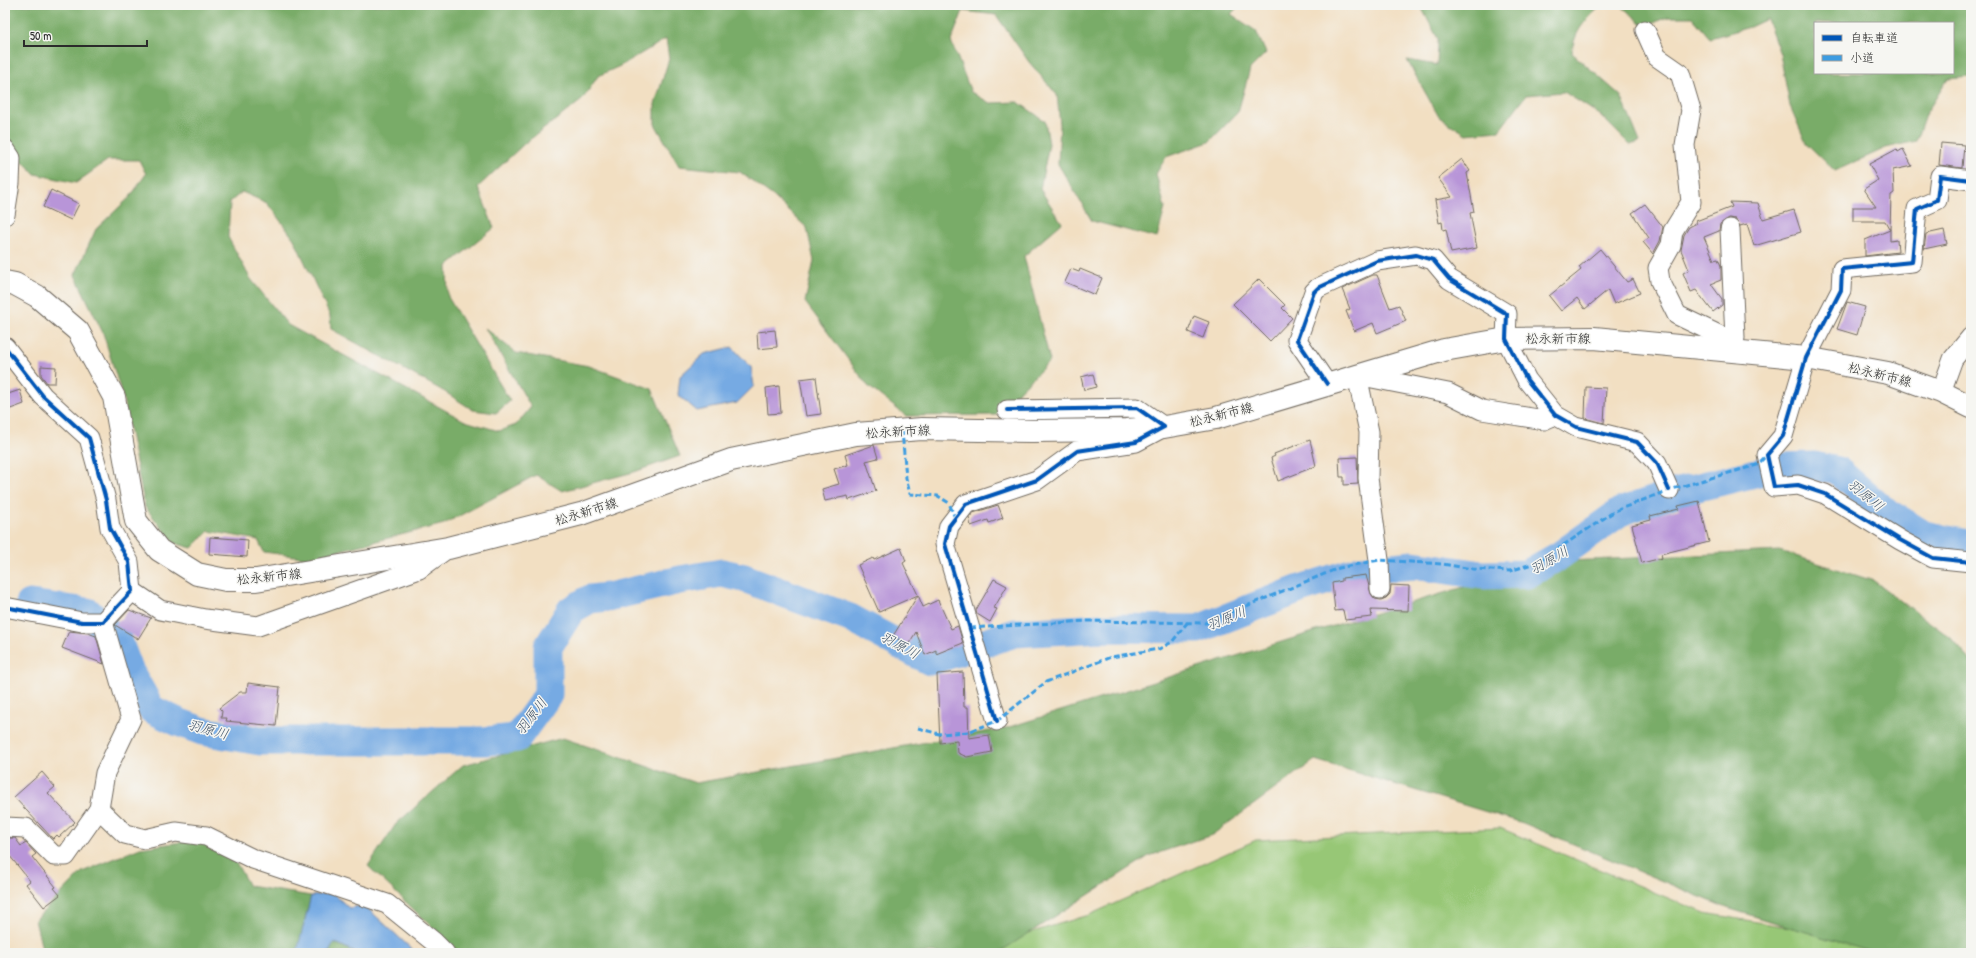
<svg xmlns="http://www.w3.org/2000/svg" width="1976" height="958" viewBox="0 0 1976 958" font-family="'Patrick Hand','Klee One',sans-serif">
  <rect width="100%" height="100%" fill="#f6f6f2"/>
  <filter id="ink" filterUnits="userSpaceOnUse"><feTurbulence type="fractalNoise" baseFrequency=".025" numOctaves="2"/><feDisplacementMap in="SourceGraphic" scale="8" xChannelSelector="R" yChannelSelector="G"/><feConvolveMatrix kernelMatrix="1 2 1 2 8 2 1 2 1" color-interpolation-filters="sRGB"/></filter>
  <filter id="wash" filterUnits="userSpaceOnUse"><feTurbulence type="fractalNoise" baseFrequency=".012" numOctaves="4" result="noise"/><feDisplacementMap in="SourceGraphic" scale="16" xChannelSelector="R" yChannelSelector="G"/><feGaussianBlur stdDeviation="0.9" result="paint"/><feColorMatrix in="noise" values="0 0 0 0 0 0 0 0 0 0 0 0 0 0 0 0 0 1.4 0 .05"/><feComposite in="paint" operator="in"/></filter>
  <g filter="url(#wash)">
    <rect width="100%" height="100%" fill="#f2dfc2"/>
    <path fill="#97c776" stroke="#617950" d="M1500 828 1704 913 1941 953H962L1089 915 1256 840Z"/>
    <g fill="#79ac67" stroke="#526c49" fill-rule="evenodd">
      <path d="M5 5H1240L1231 14 1256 31 1266 53 1250 69 1238 112 1209 142 1166 157 1156 174 1165 208 1157 238 1092 221 1058 164 1060 125 1057 95 1029 62 996 15 963 11 951 41 971 92 990 103 1018 102 1045 121 1049 144 1040 189 1062 223 1024 256 1050 361 995 415 906 416 868 386 805 302 814 261 807 228 773 196 740 172 679 166 655 124V104L669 59 666 39 620 66 598 76 582 100 524 144 478 187 494 228 447 266 448 297 510 401 496 413 473 410 445 392 331 329 330 316 294 239 267 203 242 192 230 202 228 237 250 278 288 325 465 421 499 431 516 425 531 407 485 328 516 353 589 366 652 389 680 456 634 472 562 491 536 475 444 524 309 558 264 552 258 540 209 531 192 548 174 543 145 507 123 398 103 333 75 275 96 229 130 197 146 174 139 160H108L76 183 35 174 5 143Z"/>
      <path d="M1420 5H1602C1586 20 1574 30 1572 53L1621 96 1640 142 1630 145 1600 115 1564 92 1526 95 1499 131 1466 134 1439 117 1407 60 1437 65 1438 39Z"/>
      <path d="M1620 5H1971V77L1948 79 1925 115 1916 141 1886 148 1835 171 1806 143 1790 106 1780 54 1767 19 1750 27 1710 38 1692 17H1669L1645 26ZM1815 23H1953V73H1815Z"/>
      <path d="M1780 551 1874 581 1951 638 1971 661V953H1875L1727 908 1523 823 1315 760 1212 835 1149 856 998 953H459L368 866 396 824 463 765 563 738 696 783 1006 728 1326 628 1548 562Z"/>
      <path d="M196 840 233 857 249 886 311 896 298 951 310 953H43L35 920 82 872 140 848Z"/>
      <path d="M333 942 357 953H329Z"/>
    </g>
    <g fill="#76aae3" stroke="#506a87">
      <path d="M732 347 751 367 754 386 737 403 697 411 678 395 680 376 704 354Z"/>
      <path d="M333 893 349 908 364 905 416 953H357L334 942 329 953 297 951 311 896Z"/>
    </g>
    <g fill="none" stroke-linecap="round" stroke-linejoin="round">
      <path stroke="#76aae3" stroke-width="29" d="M30 604 88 612 119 643 129 670 151 709 178 722 202 731 260 741H486L517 738 548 695V647L571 610 590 599 608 597 680 580 722 573 744 578 850 618 930 661 1015 633 1102 628 1198 629 1300 589 1360 570 1413 565 1483 575 1527 574 1559 556 1620 512 1678 492 1780 467 1814 466 1838 471 1881 508 1924 535 1971 545"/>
    </g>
    <g id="blocks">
      <g fill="#b895d8">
        <path d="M1941 143 1964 145 1962 168 1939 165Z"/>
        <path d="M1897 149 1898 152 1903 149 1912 166 1893 170 1894 193 1891 195 1890 230 1885 221H1853V207H1876L1864 189 1878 180 1869 164Z"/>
        <path d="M1462 159 1470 171 1467 173 1474 212 1470 213 1477 248 1451 253 1446 229 1443 230 1442 222 1439 223 1435 200 1452 197 1438 178Z"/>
        <path d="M51 190 79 204 71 220 43 207Z"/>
        <path d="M1730 202 1758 203 1763 219 1794 210 1801 232 1754 246 1747 224 1740 226 1735 219 1729 218 1720 224 1719 231 1704 237 1714 260 1718 259 1721 266V280L1711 284 1722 299V305L1713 312 1696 290 1691 292 1683 273 1689 270 1681 250 1684 235 1689 227 1697 223 1696 221 1732 207Z"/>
        <path d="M1645 204 1663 227 1660 241 1653 254 1643 242 1649 238 1632 213Z"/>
        <path d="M1890 230V241L1897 240 1898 252 1865 256V240Z"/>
        <path d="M1944 230 1947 244 1924 249 1926 234Z"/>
        <path d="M1600 249 1627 282 1633 279 1640 293 1614 304 1608 290 1585 309 1577 298 1561 311 1549 296 1581 270 1579 267Z"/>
        <path d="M1071 269 1079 272 1080 269 1102 278 1095 295 1065 282Z"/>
        <path d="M1373 275H1377L1390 308 1399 305 1406 321 1377 333 1373 323 1354 331 1346 311 1350 309 1342 289Z"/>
        <path d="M1259 279 1285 305 1282 308 1292 318 1270 341 1233 304Z"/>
        <path d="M1847 302 1865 307 1857 335 1837 329Z"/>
        <path d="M1194 316 1209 322 1203 338 1188 332Z"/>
        <path d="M775 330 777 347 758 349 757 332Z"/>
        <path d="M41 366 56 367 55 383H47L41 375Z"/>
        <path d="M1093 374 1096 387 1084 390 1081 377Z"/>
        <path d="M816 377 821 414 806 416 800 379Z"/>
        <path d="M779 386 781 413 768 414 766 388Z"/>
        <path d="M1586 387 1606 388 1604 423 1585 418Z"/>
        <path d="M20 390 24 404 5 411V395Z"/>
        <path d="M1310 440 1316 466 1278 481 1271 458 1275 456 1274 454Z"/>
        <path d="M874 445 878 458 866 461 876 491 849 500 848 496 825 501 822 489 839 484 834 469 848 465 845 455Z"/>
        <path d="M1357 457 1358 484 1344 485V477H1340L1339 458Z"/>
        <path d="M1699 501 1709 542 1661 554 1662 558 1642 563 1632 525 1651 520 1650 516 1679 509 1678 506Z"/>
        <path d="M998 505 1003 518 989 523 988 520 971 526 969 518 973 513Z"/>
        <path d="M210 537 248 540 247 557 209 554Z"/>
        <path d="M901 548 906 561 903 563 918 595 879 612 858 565 873 558 874 560Z"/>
        <path d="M1366 575 1371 594 1375 599 1381 600 1386 598 1390 594 1391 585 1409 586 1408 611 1371 610 1372 617 1345 620 1343 610 1335 611 1332 583 1342 581V578Z"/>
        <path d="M994 579 1007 586 994 608 997 609 990 622 977 614 976 610Z"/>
        <path d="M918 595 923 607 938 600 951 629 958 626 963 643 936 654V650L925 655 916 632 908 645 893 636Z"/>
        <path d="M129 610 151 618 138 639 115 625Z"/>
        <path d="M69 631 88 633 96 636 104 664 62 648Z"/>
        <path d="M963 672 964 707H968L969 738 989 735 992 752 967 757 958 753 957 741 940 743 937 674Z"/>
        <path d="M248 683 280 687 276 726 226 721 227 718H221L222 711 219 708 240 692H247Z"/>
        <path d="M42 772 55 787 48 793 75 822 59 837 57 835 53 839 14 797Z"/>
        <path d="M5 838H15L21 846 26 843 36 854 32 857 56 887 54 888 60 895 44 907 26 884 30 881 5 850Z"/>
      </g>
    </g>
  </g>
  <g filter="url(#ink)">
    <use href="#blocks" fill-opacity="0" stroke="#716a60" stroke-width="1"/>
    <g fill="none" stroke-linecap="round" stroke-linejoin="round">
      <g stroke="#716a60" stroke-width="21">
        <g id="minor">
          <path d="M1645 30 1657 57 1680 73 1691 110 1685 145 1691 202 1673 231 1671 245 1658 268 1660 281 1677 315 1721 336 1729 350"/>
          <path d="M5 149 11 158 10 183 5 215"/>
          <path d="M1971 180 1940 176 1937 200 1917 209 1912 262 1842 269 1841 290 1806 358 1783 436 1767 455 1774 487 1798 485 1825 494 1900 540 1933 558 1971 562"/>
          <path d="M5 347 43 396 89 438 106 500 110 528 129 562 132 591 103 622H82L5 607"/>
          <path d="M1729 350 1735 338 1730 229"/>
          <path d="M1327 384 1297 340 1314 292 1318 288 1377 261 1416 255 1433 260 1449 279 1507 314 1506 339 1527 380 1555 415 1576 427 1637 442 1657 463 1669 490"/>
          <path d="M1941 392 1953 359 1971 337"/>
          <path d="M1380 589 1379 560 1368 478 1369 432 1357 375 1448 393 1482 410 1544 420 1555 415"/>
          <path d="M132 591 160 610 205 619 258 626 419 569 448 548"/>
          <path d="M997 721 945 544 949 526 966 504 1037 480 1077 451 1136 442 1164 427 1137 408 1007 410"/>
          <path d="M99 809 125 834 145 839 176 832 206 836 253 859 387 904 434 942 445 953"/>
          <path d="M5 827 26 828 54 856H66L99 809 105 773 131 719 103 622"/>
        </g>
      </g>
      <g stroke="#716a60" stroke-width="24">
        <path id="major" d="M5 282 15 284 37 296 78 331 114 397 136 521 159 550 197 574 226 580H256L448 548 581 514 731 460 856 434 922 429 1031 431 1126 430 1164 427 1216 418 1444 350 1506 339 1594 338 1806 358 1888 373 1941 392 1971 407"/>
      </g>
      <use href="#minor" stroke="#fff" stroke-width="19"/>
      <use href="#major" stroke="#fff" stroke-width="22"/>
      <g stroke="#3d9ce1" stroke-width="3" stroke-dasharray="6 3" stroke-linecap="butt">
        <path d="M902 430 906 478 910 494 938 496 949 503 955 518"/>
        <path d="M970 628 1088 621 1205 623 1339 568 1379 560 1442 564 1473 569 1510 571 1538 562 1615 511 1669 490 1757 465 1767 455"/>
        <path d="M918 728 939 734 968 732 997 721 1046 682 1111 657 1159 649 1172 642 1187 623"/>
      </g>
      <g stroke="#f6f6f2" stroke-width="6">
        <g id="cycleway">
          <path d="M1971 180 1940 176 1937 200 1917 209 1912 262 1842 269 1841 290 1806 358 1783 436 1767 455 1774 487 1798 485 1825 494 1900 540 1933 558 1971 562"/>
          <path d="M5 347 43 396 89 438 106 500 110 528 129 562 132 591 103 622H82L5 607"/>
          <path d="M1327 384 1297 340 1314 292 1318 288 1377 261 1416 255 1433 260 1449 279 1507 314 1506 339 1527 380 1555 415 1576 427 1637 442 1657 463 1669 490"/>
          <path d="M997 721 945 544 949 526 966 504 1037 480 1077 451 1136 442 1164 427 1137 408 1007 410"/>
        </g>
      </g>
      <use href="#cycleway" stroke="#0057b8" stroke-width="4"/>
    </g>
  </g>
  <g text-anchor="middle" stroke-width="3" stroke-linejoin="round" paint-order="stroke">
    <g font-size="13" fill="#2b2b2b" stroke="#f6f6f2">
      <text x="1558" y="343">松永新市線</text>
      <text transform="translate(1880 374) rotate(14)" y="5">松永新市線</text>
      <text transform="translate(1221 414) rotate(-14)" y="5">松永新市線</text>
      <text transform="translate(898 431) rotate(-3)" y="5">松永新市線</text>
      <text transform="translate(586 511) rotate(-17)" y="5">松永新市線</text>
      <text transform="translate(269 576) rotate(-6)" y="5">松永新市線</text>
    </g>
    <g font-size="14" font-style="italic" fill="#45576b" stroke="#f6f6f2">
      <text transform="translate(1866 495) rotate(39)" y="5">羽原川</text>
      <text transform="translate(1549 560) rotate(-30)" y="5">羽原川</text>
      <text transform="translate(1226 618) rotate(-22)" y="5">羽原川</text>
      <text transform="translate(900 645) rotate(28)" y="5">羽原川</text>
      <text transform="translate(531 716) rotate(-53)" y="5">羽原川</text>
      <text transform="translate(208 729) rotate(15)" y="5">羽原川</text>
    </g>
  </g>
  <rect width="1976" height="958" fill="none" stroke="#f6f6f2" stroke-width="20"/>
  <rect x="1814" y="22" width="140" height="52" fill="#f6f6f2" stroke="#a5a5a2"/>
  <rect x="1822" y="35" width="20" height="6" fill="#0057b8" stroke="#a5a5a2"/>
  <text x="1850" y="42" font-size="12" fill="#2b2b2b">自転車道</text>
  <rect x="1822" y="55" width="20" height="6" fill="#3d9ce1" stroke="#a5a5a2"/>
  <text x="1850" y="62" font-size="12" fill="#2b2b2b">小道</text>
  <path d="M24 40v6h123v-6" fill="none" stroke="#2b2b2b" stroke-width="2"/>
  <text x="30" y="40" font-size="12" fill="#2b2b2b" stroke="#f6f6f2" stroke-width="3" paint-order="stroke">50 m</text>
</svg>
